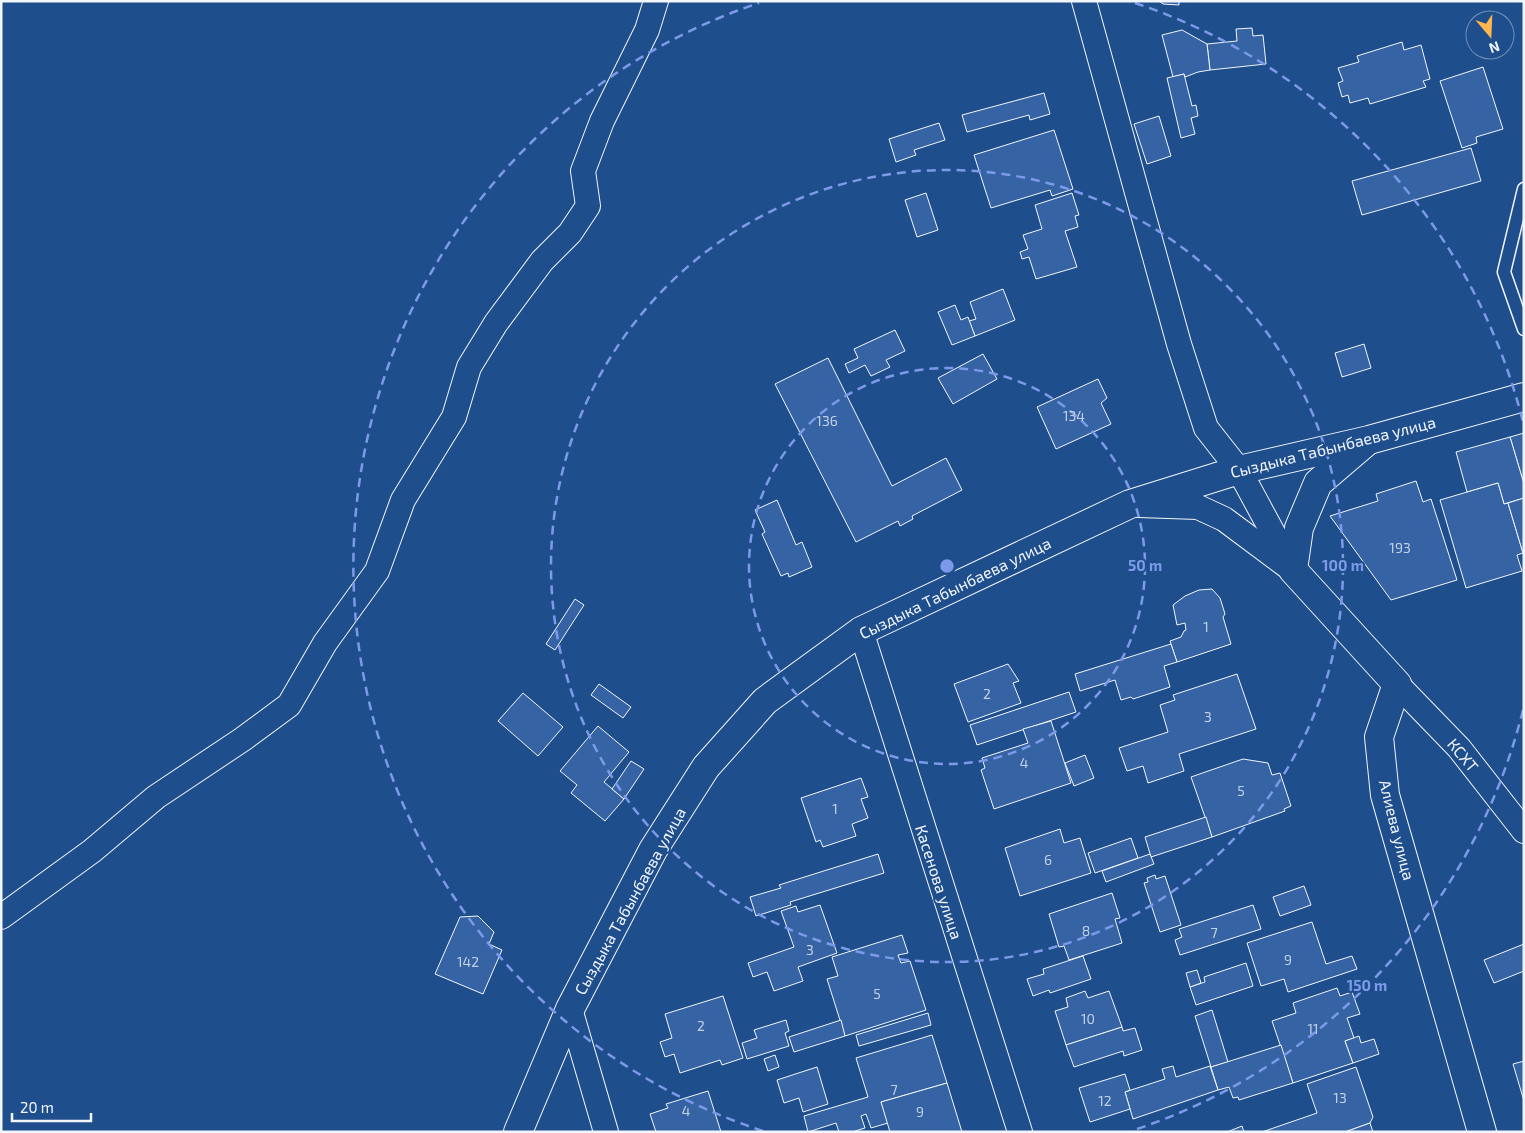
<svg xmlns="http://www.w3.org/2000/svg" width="1525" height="1133" viewBox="0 0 1525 1133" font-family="'Exo 2',sans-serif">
  <rect width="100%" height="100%" fill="#1f4e8c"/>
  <g fill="#3563a3" stroke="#f2f6ff">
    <path d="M1159 1H1179V5L1163 4Z"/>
    <path d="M1252 28 1253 36 1263 35 1266 64 1210 70 1207 44 1237 41 1236 29Z"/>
    <path d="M1182 30 1207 44 1210 70 1198 72 1185 77 1184 74 1173 77 1162 35Z"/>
    <path d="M1402 42 1404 50 1421 45 1430 79 1423 81 1426 87 1370 104 1368 98 1350 103 1348 95 1342 97 1338 83 1343 81 1338 68 1359 62 1357 56Z"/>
    <path d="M1483 67 1503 129 1476 137 1477 143 1462 148 1440 81Z"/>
    <path d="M1184 74 1192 106 1196 105 1198 116 1191 118 1195 134 1181 138 1167 78Z"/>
    <path d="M1044 93 1050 114 1030 120 1029 115 967 132 962 115Z"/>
    <path d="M1159 116 1171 156 1147 164 1134 124Z"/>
    <path d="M939 123 945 140 914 150 916 155 896 162 889 139Z"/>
    <path d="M1054 130 1073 189 1052 196 1050 190 991 208 974 155Z"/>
    <path d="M1471 148 1481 181 1362 215 1352 181Z"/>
    <path d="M926 193 938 230 917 237 905 200Z"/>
    <path d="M1072 193 1079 215 1075 216 1078 227 1065 231 1077 267 1036 279 1029 257 1022 259 1020 252 1028 249 1023 235 1042 229 1035 205Z"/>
    <path d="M1003 289 1015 320 975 336 969 321 976 319 970 302Z"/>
    <path d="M955 305 961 320 968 317 975 336 952 345 938 312Z"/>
    <path d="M895 330 905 351 886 360 890 367 871 376 865 365 849 373 845 364 858 358 854 349Z"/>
    <path d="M1364 344 1371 368 1342 377 1335 353Z"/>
    <path d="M983 354 997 379 953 404 938 378Z"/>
    <path d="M828 358 892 486 946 458 962 490 912 516 913 519 900 526 898 521 856 542 775 384Z"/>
    <path d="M1098 379 1107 398 1101 403 1111 424 1056 449 1037 407Z"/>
    <path d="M1524 433V484L1510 437Z"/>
    <path d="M1510 437 1524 484V498L1504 504 1498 483 1467 492 1456 452Z"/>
    <path d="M1416 481 1423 502 1431 499 1457 580 1391 600 1330 516 1378 501 1376 494Z"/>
    <path d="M1498 483 1504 504 1508 503 1523 553 1517 555 1522 571 1466 588 1440 500Z"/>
    <path d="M1524 498V553H1523L1508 503Z"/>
    <path d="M777 500 796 545 802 542 812 567 789 577 788 573 781 576 762 534 765 532 755 510Z"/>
    <path d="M1212 589 1220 598 1225 614 1223 617 1231 644 1177 662 1170 641 1181 637 1184 631 1186 630 1185 623 1177 625 1173 605 1185 596 1199 590Z"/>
    <path d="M575 599 584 605 555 650 546 644Z"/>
    <path d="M1171 644 1177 662 1164 666 1170 687 1133 699 1131 697 1121 700 1115 680 1080 691 1075 674Z"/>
    <path d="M1008 664 1019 681 1013 683 1021 703 968 722 954 684Z"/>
    <path d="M1237 674 1256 729 1179 754 1184 771 1148 783 1143 766 1127 771 1119 748 1168 732 1160 705 1175 700 1173 695Z"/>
    <path d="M599 684 631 707 623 718 591 695Z"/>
    <path d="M1069 692 1076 712 977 745 970 725Z"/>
    <path d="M523 693 563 727 538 756 498 721Z"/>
    <path d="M1051 721 1071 783 994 809 981 770 985 768 982 758 1028 743 1023 729Z"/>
    <path d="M598 726 629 752 604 782 624 799 605 821 571 793 577 785 560 771Z"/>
    <path d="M1085 755 1094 778 1074 786 1065 763Z"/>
    <path d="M1243 759 1268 763 1272 775 1280 773 1291 806 1284 809 1285 811 1212 837 1191 777Z"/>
    <path d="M631 761 644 769 624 799 612 789Z"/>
    <path d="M861 778 868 797 861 799 868 818 852 824 856 836 823 847 820 840 816 842 801 798Z"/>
    <path d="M1206 817 1212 837 1151 857 1145 837Z"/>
    <path d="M1060 829 1064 843 1080 838 1091 873 1020 896 1005 848Z"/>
    <path d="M1131 838 1138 858 1095 873 1088 853Z"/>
    <path d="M878 854 884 873 790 902 791 905 756 916 750 897 781 888 779 885Z"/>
    <path d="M1150 854 1154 864 1106 882 1102 871Z"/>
    <path d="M1155 875 1156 879 1165 876 1181 925 1160 932 1144 883 1148 882 1147 878Z"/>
    <path d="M1304 886 1311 905 1280 916 1273 897Z"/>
    <path d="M1112 893 1120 918 1115 919 1122 943 1069 960 1064 946 1059 947 1049 914Z"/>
    <path d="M820 905 837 953 798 967 803 981 774 991 767 972 753 977 748 963 794 947 781 911 796 906 798 912Z"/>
    <path d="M1253 905 1261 929 1180 955 1175 940 1182 937 1179 929Z"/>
    <path d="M478 916 494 932 489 944 502 950 483 994 435 974 460 917Z"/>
    <path d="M1312 922 1326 964 1352 956 1357 969 1288 992 1284 979 1261 986 1247 943Z"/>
    <path d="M902 935 908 953 898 955 901 963 910 961 926 1010 845 1036 827 979 838 976 832 957Z"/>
    <path d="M1524 944V971L1494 983 1484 960Z"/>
    <path d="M1083 956 1091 979 1050 993 1049 990 1033 996 1027 979 1044 974 1043 969Z"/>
    <path d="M1246 963 1253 986 1196 1005 1190 987 1205 982 1204 977Z"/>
    <path d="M1197 970 1201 983 1190 987 1186 973Z"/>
    <path d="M1337 988 1340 996 1352 992 1360 1014 1347 1018 1354 1038 1345 1041 1353 1063 1293 1083 1272 1021 1296 1013 1293 1003Z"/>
    <path d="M1085 991 1088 998 1109 991 1122 1027 1066 1045 1055 1011 1068 1007 1066 998Z"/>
    <path d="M723 996 743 1058 722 1065 720 1060 680 1073 674 1054 665 1057 660 1042 672 1038 665 1014Z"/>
    <path d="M1212 1010 1228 1062 1211 1067 1195 1016Z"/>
    <path d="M928 1013 931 1025 859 1046 856 1035Z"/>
    <path d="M786 1020 789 1031 785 1033 789 1046 747 1059 742 1043 757 1038 754 1030Z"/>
    <path d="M841 1020 845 1036 794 1052 789 1037Z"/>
    <path d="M1122 1027 1123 1031 1135 1028 1142 1050 1124 1056 1123 1051 1074 1067 1066 1045Z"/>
    <path d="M932 1035 947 1083 881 1102 888 1123 871 1128 866 1114 861 1116 865 1128 852 1132H839L836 1123 808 1132 804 1116 868 1097 856 1058Z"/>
    <path d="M1359 1036 1361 1043 1374 1039 1379 1054 1353 1063 1345 1041Z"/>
    <path d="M1281 1045 1293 1083 1239 1100 1238 1097 1233 1098 1229 1087 1218 1090 1211 1067Z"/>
    <path d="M775 1055 779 1067 768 1071 764 1059Z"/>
    <path d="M1524 1061V1101L1513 1064Z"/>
    <path d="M1173 1066 1176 1077 1210 1066 1218 1090 1133 1119 1125 1092 1165 1079 1162 1069Z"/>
    <path d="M817 1067 828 1104 803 1112 799 1098 784 1103 777 1080Z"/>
    <path d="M1356 1067 1373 1117 1370 1123 1345 1132H1262L1317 1113 1307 1084Z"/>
    <path d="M1125 1074 1130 1090 1125 1092 1130 1109 1090 1122 1079 1088Z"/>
    <path d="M947 1083 962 1132H890L881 1102Z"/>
    <path d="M708 1091 721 1132H656L650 1114 668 1108 666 1104Z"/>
    <path d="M1370 1123 1373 1132H1345Z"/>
    <path d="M1242 1126 1244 1132H1227Z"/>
  </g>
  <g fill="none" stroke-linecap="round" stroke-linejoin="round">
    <g stroke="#f2f6ff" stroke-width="15">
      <path id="lane" d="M1524 189 1504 272 1524 329"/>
    </g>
    <g stroke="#f2f6ff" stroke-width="26">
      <g id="street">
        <path d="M1084 1 1179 344 1206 428 1239 470 1293 570"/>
        <path d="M1139 505 1198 507 1224 519 1287 566"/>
        <path d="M861 631 1020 1132"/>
        <path d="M1397 684 1459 748 1524 831"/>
        <path d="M1 917 92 851 156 797 243 739 289 705 325 643 377 571 403 500 454 417 469 367 496 323 542 261 570 233 588 206 583 171 602 121 647 30 656 1"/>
        <path d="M570 1009 606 1132"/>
      </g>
    </g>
    <g stroke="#f2f6ff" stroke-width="30">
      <g id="secondary">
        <path d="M1366 442 1318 483 1299 528 1293 570 1397 684 1379 737 1385 795 1482 1132"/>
        <path d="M518 1132 570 1009 653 850 706 767 765 701 861 631 1130 504 1239 470 1369 440 1524 397"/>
      </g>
    </g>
    <use href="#lane" stroke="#1f4e8c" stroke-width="12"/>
    <use href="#street" stroke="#1f4e8c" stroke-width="24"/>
    <use href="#secondary" stroke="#1f4e8c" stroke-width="28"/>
  </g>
  <g fill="none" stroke="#7d9aea" stroke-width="2.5" stroke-dasharray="9 6">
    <circle cx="947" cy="566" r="198"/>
    <circle cx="947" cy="566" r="396"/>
    <path d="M1523 710A594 594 0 0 1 1131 1131M763 1131A594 594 0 0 1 759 3M1135 3A594 594 0 0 1 1523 422"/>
  </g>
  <g text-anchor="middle" stroke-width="4" stroke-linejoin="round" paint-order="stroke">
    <g font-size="14" fill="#c3d1e8">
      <text x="1074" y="421">134</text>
      <text x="827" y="426">136</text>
      <text x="1400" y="553">193</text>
      <text x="1206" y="632">1</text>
      <text x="987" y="699">2</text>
      <text x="1208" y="722">3</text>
      <text x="1024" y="768">4</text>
      <text x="1241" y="796">5</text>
      <text x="835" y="814">1</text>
      <text x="1048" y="865">6</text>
      <text x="1086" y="936">8</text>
      <text x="1214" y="938">7</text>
      <text x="810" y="955">3</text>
      <text x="1288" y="965">9</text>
      <text x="468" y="967">142</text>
      <text x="877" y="999">5</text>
      <text x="1088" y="1024">10</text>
      <text x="701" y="1031">2</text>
      <text x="1313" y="1034">11</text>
      <text x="894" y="1095">7</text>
      <text x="1340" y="1103">13</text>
      <text x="1105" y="1106">12</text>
      <text x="686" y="1116">4</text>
      <text x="920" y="1117">9</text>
    </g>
    <g font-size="16" fill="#f2f6ff" stroke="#1f4e8c">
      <text transform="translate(1333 447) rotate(-14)" y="6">Сыздыка Табынбаева улица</text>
      <text transform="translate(955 588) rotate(-26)" y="6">Сыздыка Табынбаева улица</text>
      <text transform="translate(1463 755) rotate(50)" y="6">КСХТ</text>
      <text transform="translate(1397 830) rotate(76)" y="6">Алиева улица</text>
      <text transform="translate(939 882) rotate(72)" y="6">Касенова улица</text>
      <text transform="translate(630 901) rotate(-61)" y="6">Сыздыка Табынбаева улица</text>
    </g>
  </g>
  <circle cx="947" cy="566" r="8" fill="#7d9aea" stroke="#1f4e8c" stroke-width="2.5"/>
  <g font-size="15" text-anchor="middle" font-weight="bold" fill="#7d9aea" stroke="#1f4e8c" stroke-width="4" stroke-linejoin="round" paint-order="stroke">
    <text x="1145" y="571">50 m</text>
    <text x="1343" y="571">100 m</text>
    <text x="1367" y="991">150 m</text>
  </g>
  <rect width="1525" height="1133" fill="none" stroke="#f2f6ff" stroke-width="5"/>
  <g transform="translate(1490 35) rotate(161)"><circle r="24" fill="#1f4e8c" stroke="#7391ba"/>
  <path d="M0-4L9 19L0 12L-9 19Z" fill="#ffb74d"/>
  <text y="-8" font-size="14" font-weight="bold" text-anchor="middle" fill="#f2f6ff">N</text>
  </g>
  <path d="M12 1113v8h79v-8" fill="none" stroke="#f2f6ff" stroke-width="2.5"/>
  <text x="20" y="1113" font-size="15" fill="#f2f6ff" stroke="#1f4e8c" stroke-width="4" paint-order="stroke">20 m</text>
</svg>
